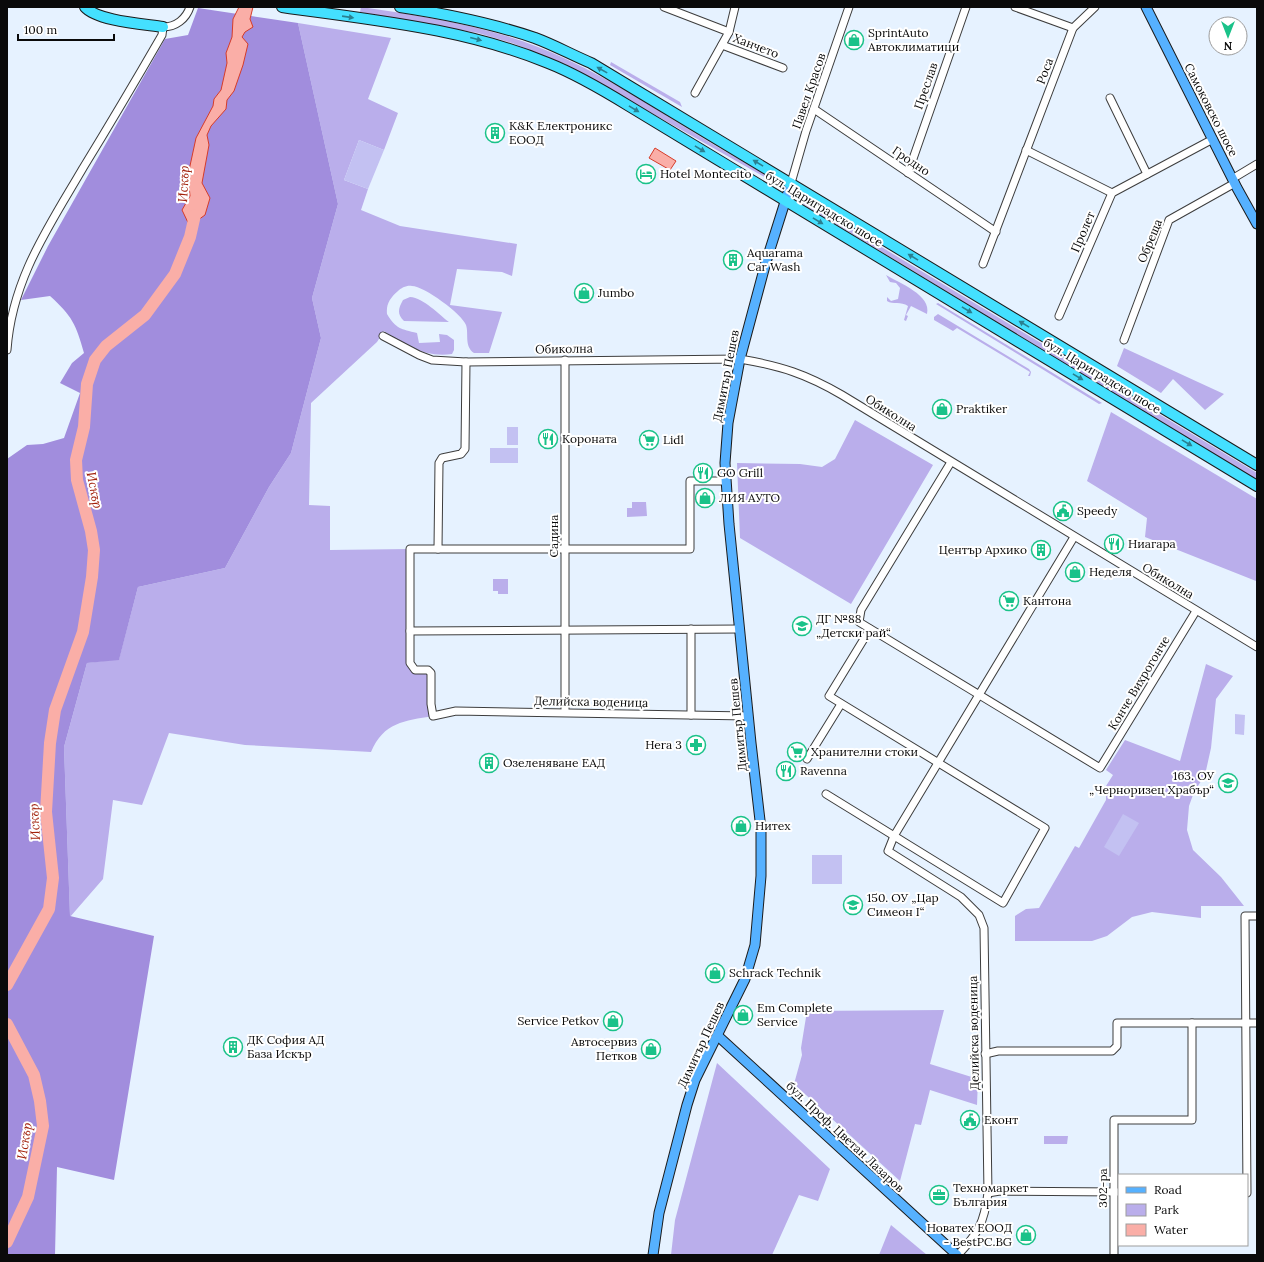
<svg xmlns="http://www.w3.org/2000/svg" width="1264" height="1262" font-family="Lora,serif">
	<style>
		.green { fill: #baaeeb }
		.forest { fill: #a18ddd }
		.pitch { fill: #c3c1f2 }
		.water { fill: #faaea7; stroke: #d63c29 }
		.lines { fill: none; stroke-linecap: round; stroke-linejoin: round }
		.river { stroke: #faaea7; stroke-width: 12 }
		.minor-casing { stroke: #3d3d3d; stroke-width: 9 }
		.major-casing { stroke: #1b1b1b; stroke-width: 11 }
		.highway-casing { stroke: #1b1b1b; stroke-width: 12 }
		.minor { stroke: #fff; stroke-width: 7 }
		.major { stroke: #56b1ff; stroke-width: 9 }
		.highway { stroke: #44e0ff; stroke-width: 10 }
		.oneway { fill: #2a8091 }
		.labels { text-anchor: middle; stroke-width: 4; stroke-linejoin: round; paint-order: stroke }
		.poi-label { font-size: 12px; fill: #0a0a0a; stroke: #fff; text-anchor: start }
		.street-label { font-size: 12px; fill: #0a0a0a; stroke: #fff }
		.water-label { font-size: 13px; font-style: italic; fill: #a2220c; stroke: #fff }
	</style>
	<rect width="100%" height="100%" fill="#e6f2ff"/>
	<g class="green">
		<path d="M361,7C430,17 502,28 566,59C616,82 663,114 711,143C722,150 772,177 777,184L565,64L512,43L478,33L360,12Z"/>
		<path d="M298,23L391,38L368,99L398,113L384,150L359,140L344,180L368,189L361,210L400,226L517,244L512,276L502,272L457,269L450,305L502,312L489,353H474C464,346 469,334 466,325C462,314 424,286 412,286C407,285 401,288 398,291C390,298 386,304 387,314C396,329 401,329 417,333L419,343L440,342L439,334L447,335L454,340V350L452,354C426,358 404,345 384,331L377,342L311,403L309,505L330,506V550L410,549V663L415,670H428L433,716C404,721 384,722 371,752L245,745L169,733L142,805L113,800L103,879L70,917L64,747L87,663L119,659L138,587L225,568L269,487L291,453L321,338L312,298L338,204Z"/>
		<polygon points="611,62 680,102 682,107 610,65"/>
		<polygon points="805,201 1257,473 1257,480 803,204"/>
		<path d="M886,275C899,283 932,295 927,314L911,306L906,315L908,316L906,321L904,320L908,306C901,301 893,305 887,301V297L891,301L898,299L900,288L896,283L890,282Z"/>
		<path d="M410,297C424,298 438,314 449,322L404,321C397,314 398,309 403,300Z"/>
		<polygon points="938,303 1102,403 1099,404 936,304"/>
		<polygon points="938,314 1029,369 1031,372 1030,376 1028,376 1030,372 957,328 953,331 934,320 934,317"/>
		<polygon points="1124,348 1224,394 1205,410 1173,379 1161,393 1117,366"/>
		<polygon points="1111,412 1257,499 1256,581 1145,537 1147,518 1087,481"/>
		<polygon points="855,420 933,465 851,604 740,538 737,463 800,464 822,467 835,459"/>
		<polygon points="632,502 646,502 647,516 627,517 627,508 632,508"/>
		<polygon points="493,579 508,579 508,594 498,594 498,591 493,591"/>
		<polygon points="1206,664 1233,676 1216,699 1211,748 1205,775 1194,792 1189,806 1187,830 1193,850 1221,877 1244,906 1201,906 1201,918 1152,912 1132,917 1107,936 1092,941 1015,941 1015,916 1026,909 1039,908 1075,846 1079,848 1106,800 1106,786 1113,775 1106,770 1125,740 1180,761"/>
		<polygon points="944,1010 930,1064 978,1079 977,1105 930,1090 921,1125 915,1124 900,1181 794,1084 802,1055 801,1048 807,1011"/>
		<polygon points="717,1063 830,1169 818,1201 799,1195 772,1255 671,1255 675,1220"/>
		<polygon points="1044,1136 1068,1136 1067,1144 1044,1144"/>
		<polygon points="891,1225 927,1255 879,1255"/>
	</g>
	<path class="forest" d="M198,8L298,23L338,204L312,298L321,338L291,453L269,487L225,568L138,587L119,660L87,663L64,747L70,916L154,936L114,1180L57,1167L55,1255H7V459L27,445L43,444L64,438L80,393L60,383L72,363L84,353C76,324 72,316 50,296L21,300L48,246L165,39L188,35Z"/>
	<g class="pitch">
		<polygon points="359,140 384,150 368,189 344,180"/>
		<rect x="507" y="427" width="11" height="18"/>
		<rect x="490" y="448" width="28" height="15"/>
		<polygon points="1235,714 1245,715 1244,735 1235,734"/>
		<polygon points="1123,814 1139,823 1119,856 1104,847"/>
		<rect x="812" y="855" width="30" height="29"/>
	</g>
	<g class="water">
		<polygon points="239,7 253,7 250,19 253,27 245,32 242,37 248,44 243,65 234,91 227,100 226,109 211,126 207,135 209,145 202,183 210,198 205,215 198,220 192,231 182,210 190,196 188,175 196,138 213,106 214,99 221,90 227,63 226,53 232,37 233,19"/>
		<polygon points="655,148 676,161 670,170 649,158"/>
	</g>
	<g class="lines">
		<g class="river">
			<polyline points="7,985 49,909 53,878 46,812 50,743 55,710 83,632 92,577 94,550 91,531 77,480 76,460 84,427 87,384 95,360 106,346 145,315 175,274 190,237 195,215"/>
			<polyline points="7,1024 34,1075 40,1101 43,1126 28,1197 7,1242"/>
		</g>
		<g class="minor-casing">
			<g id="minor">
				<polyline points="664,7 729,32"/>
				<polyline points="1015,7 1073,28"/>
				<polyline points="722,45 783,68"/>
				<polyline points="695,93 729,32 735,7"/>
				<polyline points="1110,98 1147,174"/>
				<polyline points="814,109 996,232"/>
				<polyline points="1026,150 1112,193"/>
				<polyline points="908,173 966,7"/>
				<polyline points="1232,179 1257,164"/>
				<polyline points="791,183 806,131 849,7"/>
				<polyline points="983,264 1073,28 1095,7"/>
				<polyline points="1059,316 1112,193 1213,139"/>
				<path d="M383,336L419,355L432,360L466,362L740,359C781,366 806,374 842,395L1257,647"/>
				<polyline points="1124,340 1169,220 1235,183"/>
				<path d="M7,350C12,279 48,228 83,168C110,124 136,80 162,35L163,27C176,27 186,19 190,7"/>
				<polyline points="565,360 565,712"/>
				<polyline points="951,462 861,610 859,622 1100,768 1196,611"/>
				<polyline points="726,481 690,481 690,549 410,549 410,663 415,670 428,670 431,673 431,704 433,716 456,711 748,716"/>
				<polyline points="438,549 439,463 442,458 461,454 465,449 466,362"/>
				<polyline points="691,629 691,715"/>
				<polyline points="410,631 740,629"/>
				<polyline points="807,759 841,704"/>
				<polyline points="826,794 1003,903 1045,828 829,696 870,629"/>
				<polyline points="985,1054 998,1051 1112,1051 1117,1046 1117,1023 1257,1023"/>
				<polyline points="988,1193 1000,1191 1119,1192"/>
				<polyline points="1247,1193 1245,916 1257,916"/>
				<path d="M958,1255C978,1233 984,1224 988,1193L984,928L979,915L961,897L888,851L894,836L1074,537"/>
				<polyline points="1114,1255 1114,1120 1192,1120 1192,1023"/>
			</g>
		</g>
		<g class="major-casing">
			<g id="major">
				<polyline points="1146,7 1237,188 1257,224"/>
				<polyline points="718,1036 957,1255"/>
				<polyline points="653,1255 659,1213 687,1105 695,1080 745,979 755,945 761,876 761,829 751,743 729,524 725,463 728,423 740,359 766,262 791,183"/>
			</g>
		</g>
		<g class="highway-casing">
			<g id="highway">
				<path d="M85,7C97,21 144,24 163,27"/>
				<path d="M282,7C372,20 463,28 548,63C576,74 603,90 629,106L1257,486"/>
				<path d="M400,7C446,14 491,23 535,38C554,45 572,55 591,63L1257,465"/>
			</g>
		</g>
		<use href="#minor" class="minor"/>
		<use href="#major" class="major"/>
		<use href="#highway" class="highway"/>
	</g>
	<defs><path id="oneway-solid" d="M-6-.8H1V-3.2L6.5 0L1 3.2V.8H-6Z"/></defs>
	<g class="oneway">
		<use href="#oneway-solid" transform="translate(348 17) rotate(8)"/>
		<use href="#oneway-solid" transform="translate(476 39) rotate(15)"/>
		<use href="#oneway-solid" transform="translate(602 70) rotate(-151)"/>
		<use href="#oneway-solid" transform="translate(634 109) rotate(31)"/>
		<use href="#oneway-solid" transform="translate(700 149) rotate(31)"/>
		<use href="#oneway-solid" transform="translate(758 163) rotate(-149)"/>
		<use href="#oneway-solid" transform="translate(818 221) rotate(31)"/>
		<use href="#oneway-solid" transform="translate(913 257) rotate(-149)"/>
		<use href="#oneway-solid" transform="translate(967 310) rotate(31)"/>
		<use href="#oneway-solid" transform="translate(1024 324) rotate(-149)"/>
		<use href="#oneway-solid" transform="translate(1078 377) rotate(31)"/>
		<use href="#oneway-solid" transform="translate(1187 443) rotate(31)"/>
	</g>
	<defs>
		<g id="shop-ring" transform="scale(1)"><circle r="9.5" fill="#fff" stroke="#1ac289" stroke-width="1.5"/><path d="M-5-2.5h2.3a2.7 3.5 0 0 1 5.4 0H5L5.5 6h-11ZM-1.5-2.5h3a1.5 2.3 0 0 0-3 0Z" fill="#1ac289"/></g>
		<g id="building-ring" transform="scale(1)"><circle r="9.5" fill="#fff" stroke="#1ac289" stroke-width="1.5"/><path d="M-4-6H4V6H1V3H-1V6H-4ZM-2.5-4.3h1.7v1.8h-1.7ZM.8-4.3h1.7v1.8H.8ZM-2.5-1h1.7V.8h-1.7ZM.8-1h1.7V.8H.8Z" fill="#1ac289"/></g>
		<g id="hotel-ring" transform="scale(1)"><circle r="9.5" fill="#fff" stroke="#1ac289" stroke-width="1.5"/><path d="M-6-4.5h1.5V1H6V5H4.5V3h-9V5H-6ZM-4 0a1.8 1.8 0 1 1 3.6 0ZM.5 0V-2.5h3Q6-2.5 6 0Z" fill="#1ac289"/></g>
		<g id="restaurant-ring" transform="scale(1)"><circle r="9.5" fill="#fff" stroke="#1ac289" stroke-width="1.5"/><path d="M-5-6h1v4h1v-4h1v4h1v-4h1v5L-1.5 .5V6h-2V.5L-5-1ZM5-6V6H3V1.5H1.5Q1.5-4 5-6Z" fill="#1ac289"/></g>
		<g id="supermarket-ring" transform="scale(1)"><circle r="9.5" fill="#fff" stroke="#1ac289" stroke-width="1.5"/><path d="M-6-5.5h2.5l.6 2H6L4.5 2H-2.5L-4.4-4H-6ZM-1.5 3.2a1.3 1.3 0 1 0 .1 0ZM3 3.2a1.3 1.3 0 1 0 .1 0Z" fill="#1ac289"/></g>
		<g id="civic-ring" transform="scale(1)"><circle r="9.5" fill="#fff" stroke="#1ac289" stroke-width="1.5"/><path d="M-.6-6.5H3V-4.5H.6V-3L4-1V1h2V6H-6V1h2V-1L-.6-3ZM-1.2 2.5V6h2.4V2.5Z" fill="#1ac289"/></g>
		<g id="school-ring" transform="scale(1)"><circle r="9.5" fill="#fff" stroke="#1ac289" stroke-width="1.5"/><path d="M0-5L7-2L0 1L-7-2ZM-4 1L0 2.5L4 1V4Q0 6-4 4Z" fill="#1ac289"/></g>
		<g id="pharmacy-ring" transform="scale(1)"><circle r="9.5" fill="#fff" stroke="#1ac289" stroke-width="1.5"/><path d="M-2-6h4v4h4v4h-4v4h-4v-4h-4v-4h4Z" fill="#1ac289"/></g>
		<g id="office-ring" transform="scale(1)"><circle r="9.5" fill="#fff" stroke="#1ac289" stroke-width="1.5"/><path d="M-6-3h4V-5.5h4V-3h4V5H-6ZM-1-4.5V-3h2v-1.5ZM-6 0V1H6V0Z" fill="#1ac289"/></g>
	</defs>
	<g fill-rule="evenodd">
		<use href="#shop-ring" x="854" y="40"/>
		<use href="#building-ring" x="495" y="133"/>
		<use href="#hotel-ring" x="646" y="174"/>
		<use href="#building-ring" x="733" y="260"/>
		<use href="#shop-ring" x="584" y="293"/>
		<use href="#shop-ring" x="942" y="409"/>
		<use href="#restaurant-ring" x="548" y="439"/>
		<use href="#supermarket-ring" x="649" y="440"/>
		<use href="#restaurant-ring" x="703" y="473"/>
		<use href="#shop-ring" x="705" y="498"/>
		<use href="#civic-ring" x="1063" y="511"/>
		<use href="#restaurant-ring" x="1114" y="544"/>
		<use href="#building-ring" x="1041" y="550"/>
		<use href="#shop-ring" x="1075" y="572"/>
		<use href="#supermarket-ring" x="1009" y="601"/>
		<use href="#school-ring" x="802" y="626"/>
		<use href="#pharmacy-ring" x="696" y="745"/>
		<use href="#supermarket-ring" x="797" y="752"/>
		<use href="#building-ring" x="489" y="763"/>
		<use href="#restaurant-ring" x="786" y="771"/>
		<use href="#school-ring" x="1228" y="783"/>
		<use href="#shop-ring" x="741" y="826"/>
		<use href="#school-ring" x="853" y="905"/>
		<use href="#shop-ring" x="715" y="973"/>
		<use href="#shop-ring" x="743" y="1015"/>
		<use href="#shop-ring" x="613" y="1021"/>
		<use href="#building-ring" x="233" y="1047"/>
		<use href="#shop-ring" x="651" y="1049"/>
		<use href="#civic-ring" x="970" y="1120"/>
		<use href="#office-ring" x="939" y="1195"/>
		<use href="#shop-ring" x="1026" y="1235"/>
	</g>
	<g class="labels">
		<g class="poi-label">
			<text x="868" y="37">SprintAuto<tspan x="868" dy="14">Автоклиматици</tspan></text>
			<text x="509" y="130">K&amp;K Електроникс<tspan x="509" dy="14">ЕООД</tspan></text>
			<text x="660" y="178">Hotel Montecito</text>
			<text x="747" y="257">Aquarama<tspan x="747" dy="14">Car Wash</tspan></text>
			<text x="598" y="297">Jumbo</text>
			<text x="956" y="413">Praktiker</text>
			<text x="562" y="443">Короната</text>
			<text x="663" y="444">Lidl</text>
			<text x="717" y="477">GO Grill</text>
			<text x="719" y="502">ЛИЯ АУТО</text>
			<text x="1077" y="515">Speedy</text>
			<text x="1128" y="548">Ниагара</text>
			<text x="1027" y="554" text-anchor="end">Център Архико</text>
			<text x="1089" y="576">Неделя</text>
			<text x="1023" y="605">Кантона</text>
			<text x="816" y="623">ДГ №88<tspan x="816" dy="14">„Детски рай“</tspan></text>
			<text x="682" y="749" text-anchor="end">Hera 3</text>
			<text x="811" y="756">Хранителни стоки</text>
			<text x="503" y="767">Озеленяване ЕАД</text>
			<text x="800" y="775">Ravenna</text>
			<text x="1214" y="780" text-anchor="end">163. ОУ<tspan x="1214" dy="14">„Черноризец Храбър“</tspan></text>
			<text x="755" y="830">Нитех</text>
			<text x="867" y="902">150. ОУ „Цар<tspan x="867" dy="14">Симеон I“</tspan></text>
			<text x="729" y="977">Schrack Technik</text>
			<text x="757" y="1012">Em Complete<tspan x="757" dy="14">Service</tspan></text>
			<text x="599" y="1025" text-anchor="end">Service Petkov</text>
			<text x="247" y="1044">ДК София АД<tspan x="247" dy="14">База Искър</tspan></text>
			<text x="637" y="1046" text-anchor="end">Автосервиз<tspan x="637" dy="14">Петков</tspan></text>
			<text x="984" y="1124">Еконт</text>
			<text x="953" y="1192">Техномаркет<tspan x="953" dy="14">България</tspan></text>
			<text x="1012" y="1232" text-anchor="end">Новатех ЕООД<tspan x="1012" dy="14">- BestPC.BG</tspan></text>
		</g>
		<g class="street-label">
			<text transform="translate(756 46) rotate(21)" y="4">Ханчето</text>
			<text transform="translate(1045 71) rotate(-69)" y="4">Роса</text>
			<text transform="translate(926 86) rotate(-71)" y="4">Преслав</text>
			<text transform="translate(809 91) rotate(-71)" y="4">Павел Красов</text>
			<text transform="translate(1211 110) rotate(63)" y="4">Самоковско шосе</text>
			<text transform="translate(911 161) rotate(34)" y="4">Гродно</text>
			<text transform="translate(824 209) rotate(31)" y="4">бул. Цариградско шосе</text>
			<text transform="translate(1083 232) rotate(-67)" y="4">Пролет</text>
			<text transform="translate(1150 241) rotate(-68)" y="4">Обреща</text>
			<text transform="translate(564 349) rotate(-1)" y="4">Обиколна</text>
			<text transform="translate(726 376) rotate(-79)" y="4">Димитър Пешев</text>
			<text transform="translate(1102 376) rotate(31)" y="4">бул. Цариградско шосе</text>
			<text transform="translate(891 413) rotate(32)" y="4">Обиколна</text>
			<text transform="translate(554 536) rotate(-90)" y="4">Садина</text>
			<text transform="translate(1168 581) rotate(31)" y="4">Обиколна</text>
			<text transform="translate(1139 683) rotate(-59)" y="4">Конче Вихрогонче</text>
			<text transform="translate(591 702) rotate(1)" y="4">Делийска воденица</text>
			<text transform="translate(738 725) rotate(-96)" y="4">Димитър Пешев</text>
			<text transform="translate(974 1033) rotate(-91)" y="4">Делийска воденица</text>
			<text transform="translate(701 1045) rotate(-65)" y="4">Димитър Пешев</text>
			<text transform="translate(845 1137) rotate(43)" y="4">бул. Проф. Цветан Лазаров</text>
			<text transform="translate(1103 1188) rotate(-90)" y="4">302-ра</text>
		</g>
		<g class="water-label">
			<text transform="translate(183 184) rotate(-87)" y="5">Искър</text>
			<text transform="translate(95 490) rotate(79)" y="5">Искър</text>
			<text transform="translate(34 822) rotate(-93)" y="5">Искър</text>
			<text transform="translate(24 1141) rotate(-81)" y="5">Искър</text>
		</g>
	</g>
	<rect width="1264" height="1262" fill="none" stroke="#0a0a0a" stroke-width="16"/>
	<rect x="1118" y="1174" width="130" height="72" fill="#ffffff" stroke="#9d9d9d"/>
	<rect x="1126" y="1187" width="20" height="6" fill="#56b1ff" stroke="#9d9d9d"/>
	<text x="1154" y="1194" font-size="12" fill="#0a0a0a">Road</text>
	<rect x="1126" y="1204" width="20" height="12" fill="#baaeeb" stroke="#9d9d9d"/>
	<text x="1154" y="1214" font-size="12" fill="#0a0a0a">Park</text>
	<rect x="1126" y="1224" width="20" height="12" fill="#faaea7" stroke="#9d9d9d"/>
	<text x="1154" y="1234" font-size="12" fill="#0a0a0a">Water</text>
	<g transform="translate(1228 36) rotate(180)"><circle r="19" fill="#ffffff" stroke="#9d9d9d"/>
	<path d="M0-3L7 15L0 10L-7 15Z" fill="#1ac289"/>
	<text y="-6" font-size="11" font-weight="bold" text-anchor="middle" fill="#0a0a0a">N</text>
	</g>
	<path d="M18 34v6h96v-6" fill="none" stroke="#0a0a0a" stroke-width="2"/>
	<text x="24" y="34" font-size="12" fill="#0a0a0a" stroke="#ffffff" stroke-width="3" paint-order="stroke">100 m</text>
</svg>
